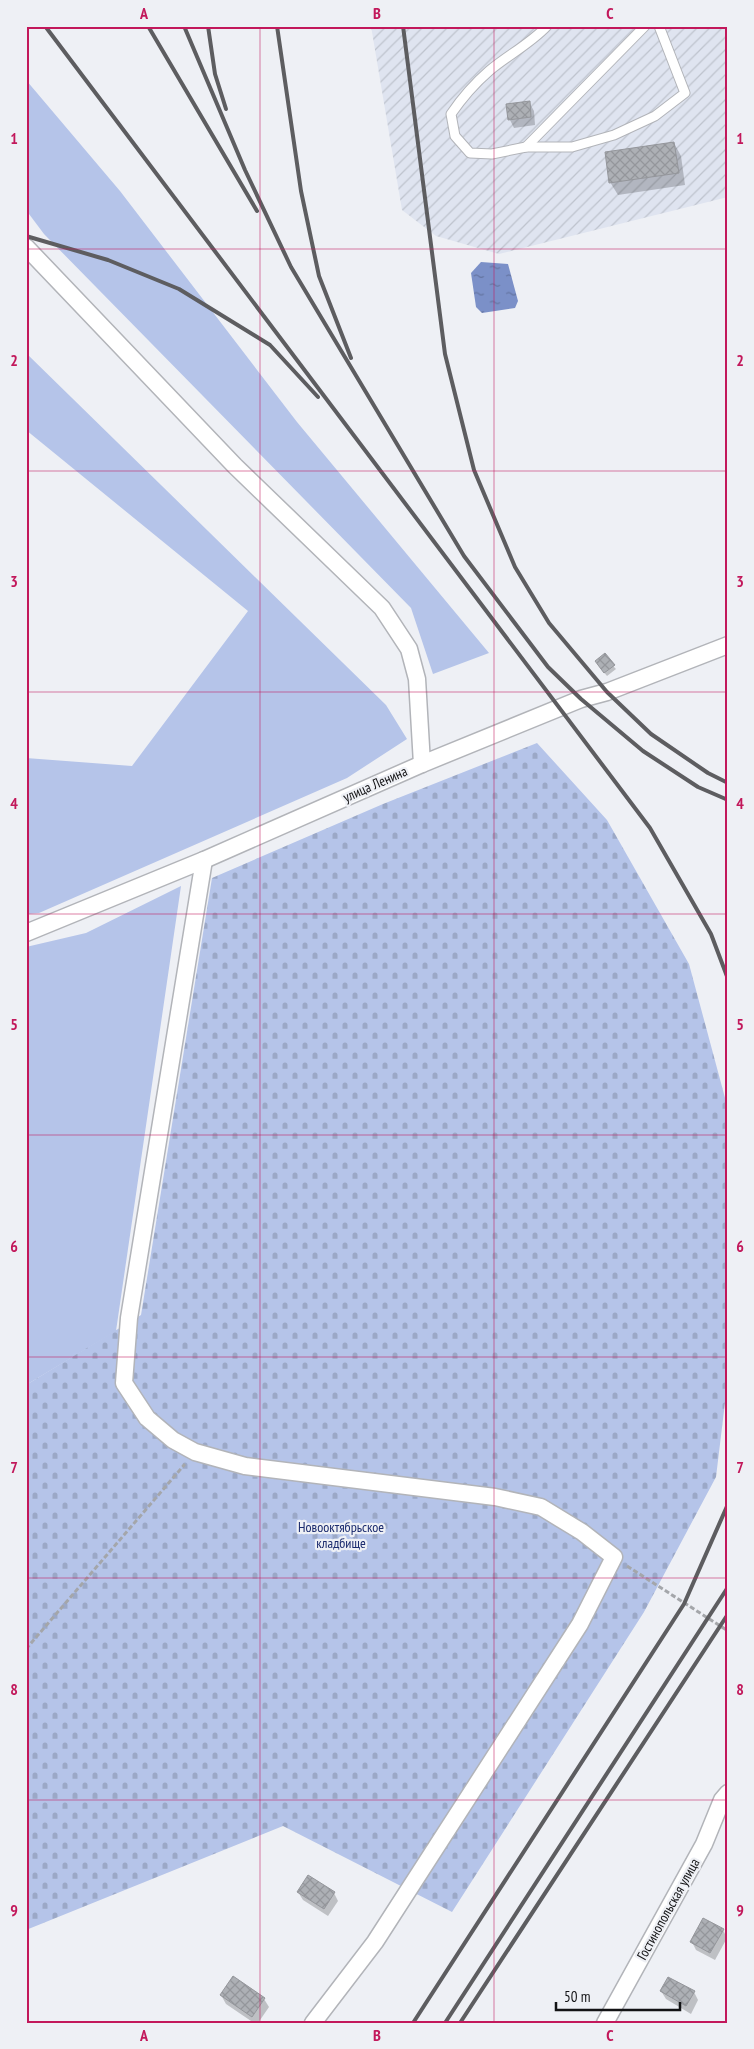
<svg xmlns="http://www.w3.org/2000/svg" width="754" height="2049" font-family="'PT Sans Narrow',sans-serif">
	<style>
		.industrial { fill: url(#industrial-furrows) }
		.green { fill: #b5c4e9 }
		.cemetery { fill: url(#cemetery-stones) }
		.water { fill: url(#water-ripples) }
		.shadow { fill: #0003 }
		.building { fill: url(#building-cross-hatch); stroke: #94969b }
		.lines { fill: none; stroke-linecap: round; stroke-linejoin: round }
		.lane-casing { stroke: #b2b4b9; stroke-width: 11 }
		.street-casing { stroke: #b2b4b9; stroke-width: 19 }
		.path { stroke: #a4a6aa; stroke-width: 3; stroke-dasharray: 5 2.5; stroke-linecap: butt }
		.lane { stroke: #fff; stroke-width: 9 }
		.street { stroke: #fff; stroke-width: 16 }
		.rail { stroke: #5d5d60; stroke-width: 4 }
		.grid { fill: none; stroke: #c2185b; stroke-width: 1; stroke-opacity: 0.55 }
		.labels { text-anchor: middle; stroke-width: 4.5; stroke-linejoin: round; paint-order: stroke }
		.street-label { font-size: 14px; fill: #131315; stroke: #eef0f5 }
		.park-label { font-size: 14px; fill: #1b2b6e; stroke: #eef0f5 }
		.neatline { fill: none; stroke: #c2185b; stroke-width: 2 }
		.grid-label { font-size: 16px; text-anchor: middle; font-weight: bold; fill: #c2185b }
	</style>
	<defs>
		<pattern id="industrial-furrows" width="10" height="10" patternUnits="userSpaceOnUse" patternTransform="scale(1.25)"><rect width="10" height="10" fill="#dfe4f0"/><path d="M-1 1l2-2M0 10L10 0M9 11l2-2" fill="none" stroke="#bec3cd"/></pattern>
		<pattern id="cemetery-stones" width="16" height="16" patternUnits="userSpaceOnUse" patternTransform="scale(1.25)"><rect width="16" height="16" fill="#b5c4e9"/><path d="M2 7V4a2 2 0 0 1 4 0v3zM10 15v-3a2 2 0 0 1 4 0v3z" fill="#9ba8c7"/></pattern>
		<pattern id="water-ripples" width="26" height="14" patternUnits="userSpaceOnUse" patternTransform="scale(1.25)"><rect width="26" height="14" fill="#7b90c8"/><path d="M2 4q2-2 4 0t4 0M15 11q2-2 4 0t4 0" fill="none" stroke="#6474a1"/></pattern>
		<pattern id="building-cross-hatch" width="8" height="8" patternUnits="userSpaceOnUse" patternTransform="scale(1.25)"><rect width="8" height="8" fill="#adb0b5"/><path d="M0 0l8 8M0 8l8-8" fill="none" stroke="#94969b"/></pattern>
	</defs>
	<rect width="100%" height="100%" fill="#eef0f5"/>
	<polygon class="industrial" points="371,26 728,26 728,197 499,254 436,236 402,210"/>
	<g class="green">
		<polygon points="26,80 120,191 297,422 489,653 433,674 411,608 44,234 26,210"/>
		<polygon points="26,353 386,705 407,739 347,778 39,913 26,914 26,758 132,766 248,611 26,430"/>
		<polygon points="181,886 116,1331 26,1385 26,947 86,933"/>
	</g>
	<polygon class="cemetery" points="537,743 607,820 689,964 728,1109 728,1378 716,1477 644,1612 452,1912 283,1826 26,1930 26,1385 141,1315 212,878 383,804"/>
	<polygon class="water" points="481,262 508,264 518,301 515,308 482,313 476,307 471,273"/>
	<g class="shadow">
		<polygon points="529,102 534,111 535,125 514,128 510,120"/>
		<polygon points="674,143 681,156 685,185 618,195 610,182"/>
		<polygon points="598,665 613,666 616,669 607,676"/>
		<polygon points="298,1892 334,1893 338,1901 328,1916 303,1900"/>
		<polygon points="723,1930 727,1938 715,1960 696,1950 692,1942"/>
		<polygon points="661,1991 694,1992 698,2000 691,2014 666,1999"/>
		<polygon points="221,1995 264,1999 269,2007 258,2023 254,2023 226,2004"/>
	</g>
	<g class="building">
		<polygon points="530,101 531,117 508,120 506,104"/>
		<polygon points="674,142 679,173 609,183 605,152"/>
		<polygon points="605,653 615,665 604,673 595,661"/>
		<polygon points="308,1875 335,1892 324,1909 297,1892"/>
		<polygon points="703,1918 724,1929 710,1953 690,1942"/>
		<polygon points="233,1976 265,1998 252,2017 220,1995"/>
		<polygon points="668,1977 695,1991 686,2006 660,1991"/>
	</g>
	<g class="lines">
		<g class="lane-casing">
			<g id="lane">
				<path d="M547,26C530,44 508,55 489,71C474,84 462,98 451,114L455,136L470,153L492,154L526,147H572L614,135L655,116L685,93L659,26"/>
				<polyline points="526,147 645,26"/>
			</g>
		</g>
		<g class="street-casing">
			<g id="street">
				<polyline points="26,247 235,466 382,608 409,649 417,679 422,764"/>
				<polyline points="204,860 129,1318 124,1383 147,1418 173,1440 195,1452 245,1466 495,1497 541,1507 582,1532 614,1557 580,1624 375,1942 313,2023"/>
				<polyline points="26,933 204,860 422,764 581,699 607,692 728,645"/>
				<polyline points="605,2023 704,1844 722,1800 728,1793"/>
			</g>
		</g>
		<g class="path">
			<polyline points="627,1566 728,1631"/>
			<polyline points="26,1649 185,1464"/>
		</g>
		<use href="#lane" class="lane"/>
		<use href="#street" class="street"/>
		<g class="rail">
			<polyline points="45,26 650,828 711,934 728,979"/>
			<polyline points="148,26 257,211"/>
			<polyline points="184,26 245,170 291,267 464,556 548,667 581,699 643,751 698,787 728,800"/>
			<polyline points="208,26 215,74 226,109"/>
			<polyline points="277,26 301,191 319,276 351,358"/>
			<polyline points="403,26 445,354 474,470 515,567 549,623 607,692 651,734 708,773 728,783"/>
			<polyline points="26,236 108,260 179,289 270,345 318,397"/>
			<polyline points="413,2023 684,1604 728,1504"/>
			<polyline points="445,2023 728,1587"/>
			<polyline points="460,2023 728,1614"/>
		</g>
	</g>
	<path class="grid" d="M260,26V2023M494,26V2023M26,249H728M26,471H728M26,692H728M26,914H728M26,1135H728M26,1357H728M26,1578H728M26,1800H728"/>
	<g class="labels">
		<g class="street-label">
			<text transform="translate(375 784) rotate(-24)" y="5">улица Ленина</text>
			<text transform="translate(668 1909) rotate(-61)" y="5">Гостинопольская улица</text>
		</g>
		<g class="park-label">
			<text x="341" y="1532">Новооктябрьское<tspan x="341" dy="16">кладбище</tspan></text>
		</g>
	</g>
	<rect width="754" height="2049" fill="none" stroke="#eef0f5" stroke-width="55"/>
	<path d="M556 2002v8h124v-8" fill="none" stroke="#131315" stroke-width="2.5"/>
	<text x="564" y="2002" font-size="15" fill="#131315" stroke="#eef0f5" stroke-width="4" paint-order="stroke">50 m</text>
	<rect x="28" y="28" width="698" height="1994" class="neatline"/>
	<g class="grid-label">
		<text x="144" y="19">A</text>
		<text x="377" y="19">B</text>
		<text x="610" y="19">C</text>
		<text x="14" y="144">1</text>
		<text x="740" y="144">1</text>
		<text x="14" y="366">2</text>
		<text x="740" y="366">2</text>
		<text x="14" y="587">3</text>
		<text x="740" y="587">3</text>
		<text x="14" y="809">4</text>
		<text x="740" y="809">4</text>
		<text x="14" y="1030">5</text>
		<text x="740" y="1030">5</text>
		<text x="14" y="1252">6</text>
		<text x="740" y="1252">6</text>
		<text x="14" y="1473">7</text>
		<text x="740" y="1473">7</text>
		<text x="14" y="1695">8</text>
		<text x="740" y="1695">8</text>
		<text x="14" y="1916">9</text>
		<text x="740" y="1916">9</text>
		<text x="144" y="2041">A</text>
		<text x="377" y="2041">B</text>
		<text x="610" y="2041">C</text>
	</g>
</svg>
